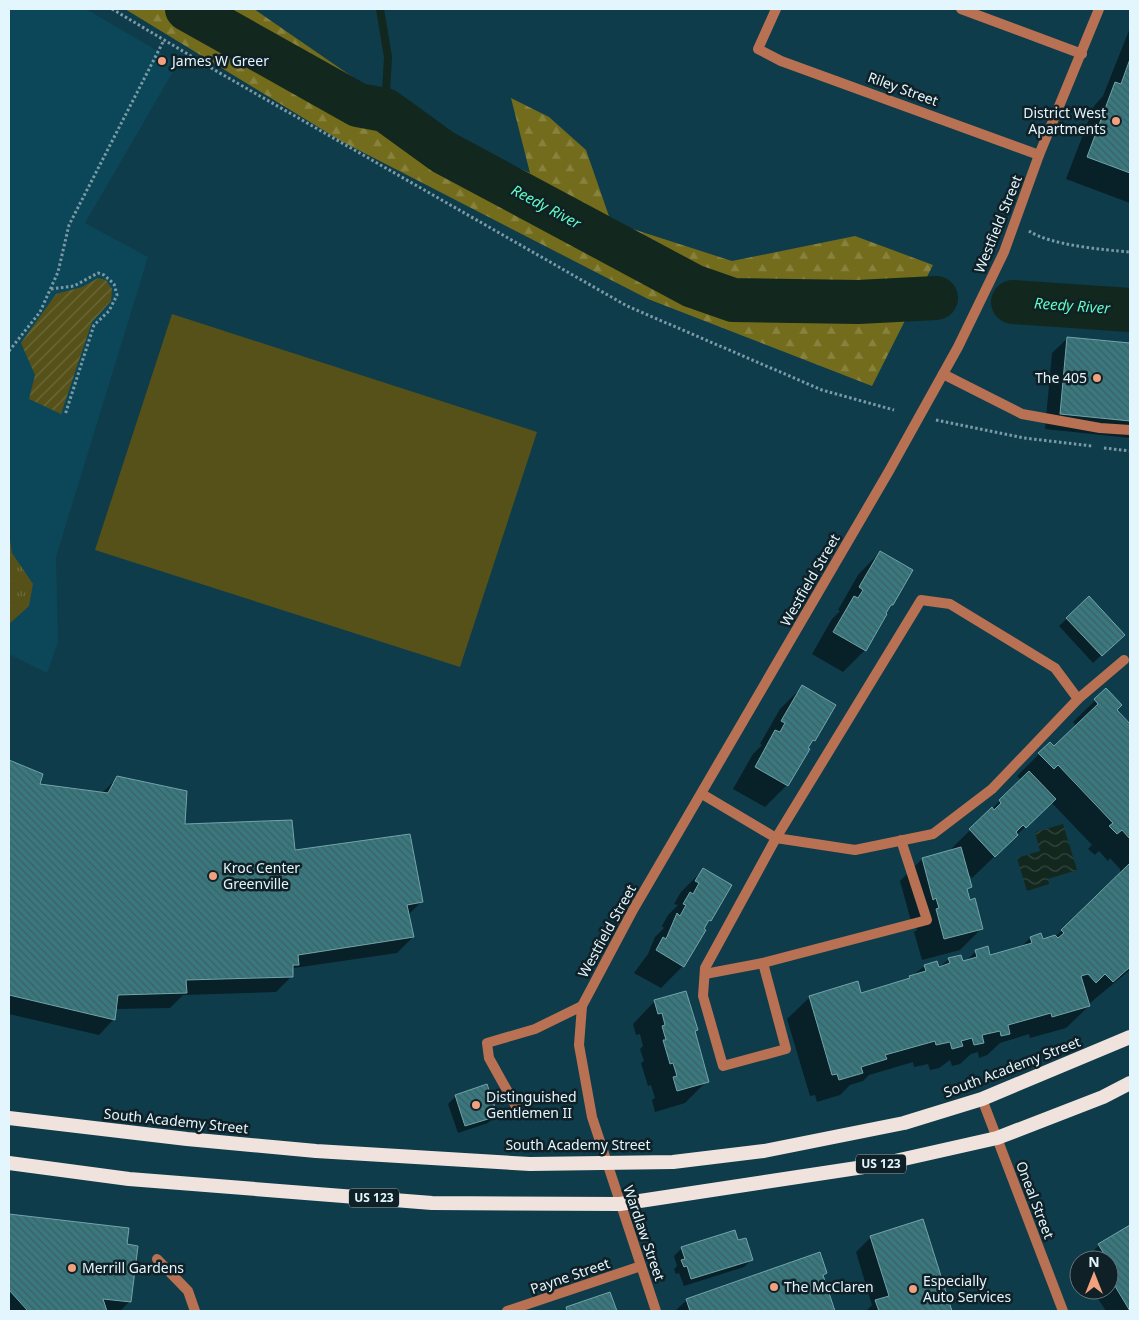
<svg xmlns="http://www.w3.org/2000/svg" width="1139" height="1320" font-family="'Noto Sans',sans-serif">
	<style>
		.built { fill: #0b4758 }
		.forest { fill: url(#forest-firs) }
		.park { fill: url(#park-tufts) }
		.garden { fill: url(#garden-furrows) }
		.pitch { fill: #565119 }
		.water { fill: url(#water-waves) }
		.shadow { fill: #0007 }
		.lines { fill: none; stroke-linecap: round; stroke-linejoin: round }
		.stream { stroke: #12271e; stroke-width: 8 }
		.river { stroke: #12271e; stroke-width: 44 }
		.building { fill: url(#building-back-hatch); stroke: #72a4a9 }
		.path { stroke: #7b9aa5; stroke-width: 3; stroke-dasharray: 2.5 2.5; stroke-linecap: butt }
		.service { stroke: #b87152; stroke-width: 10 }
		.minor { stroke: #b87152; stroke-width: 10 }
		.trunk { stroke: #f0e2dc; stroke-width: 14 }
		.poi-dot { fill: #f2a17e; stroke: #0f2027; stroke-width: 2 }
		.labels { text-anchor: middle; stroke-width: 5; stroke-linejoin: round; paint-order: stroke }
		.shield { fill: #0f2027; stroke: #a4b6bd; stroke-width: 1 }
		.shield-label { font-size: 12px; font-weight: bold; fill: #e4f6fd }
		.poi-label { font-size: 14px; fill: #e4f6fd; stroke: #0f2027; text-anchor: start }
		.street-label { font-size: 14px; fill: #e4f6fd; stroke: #0f2027 }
		.water-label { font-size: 15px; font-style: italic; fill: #63fbbf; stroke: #0f2027 }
	</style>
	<defs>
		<pattern id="forest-firs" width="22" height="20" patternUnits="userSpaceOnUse" patternTransform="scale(1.25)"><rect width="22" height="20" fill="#746c1d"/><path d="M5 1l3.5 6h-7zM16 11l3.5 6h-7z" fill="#88823f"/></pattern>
		<pattern id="park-tufts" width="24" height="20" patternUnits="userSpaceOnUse" patternTransform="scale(1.25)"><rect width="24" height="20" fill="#565119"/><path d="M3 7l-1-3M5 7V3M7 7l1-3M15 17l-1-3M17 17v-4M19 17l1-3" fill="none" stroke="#6e6b3b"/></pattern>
		<pattern id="garden-furrows" width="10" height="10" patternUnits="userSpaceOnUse" patternTransform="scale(1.25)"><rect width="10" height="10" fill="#565119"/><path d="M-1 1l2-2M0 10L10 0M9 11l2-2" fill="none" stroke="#6e6b3b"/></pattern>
		<pattern id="water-waves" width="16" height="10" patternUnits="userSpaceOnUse" patternTransform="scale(1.25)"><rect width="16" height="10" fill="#12271e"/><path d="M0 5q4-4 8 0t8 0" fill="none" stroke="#344740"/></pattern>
		<pattern id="building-back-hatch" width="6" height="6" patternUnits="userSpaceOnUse" patternTransform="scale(1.25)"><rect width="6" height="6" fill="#38787e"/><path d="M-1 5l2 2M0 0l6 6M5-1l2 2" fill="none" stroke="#3f5f62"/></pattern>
	</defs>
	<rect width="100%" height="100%" fill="#0f3c4b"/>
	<polygon class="built" points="9,9 86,9 178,63 85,223 148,257 56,557 58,642 47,673 9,654"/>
	<polygon class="forest" points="125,9 254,9 422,125 530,173 511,98 549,117 586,150 611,222 732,261 855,236 933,265 872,386 648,299 341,141"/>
	<polygon class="park" points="9,533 12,553 33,584 29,606 9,624"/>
	<polygon class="garden" points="98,278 106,280 112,289 111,301 92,322 61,414 29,399 35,375 21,343 56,294 82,287"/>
	<polygon class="pitch" points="172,314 537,432 460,667 95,550"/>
	<polygon class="water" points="1063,824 1077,870 1048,879 1049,884 1027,891 1017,858 1040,851 1035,832"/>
	<g class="shadow">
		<polygon points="1130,28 1130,203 1066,179 1094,106 1103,96"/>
		<polygon points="1068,338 1130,344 1130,438 1045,429 1052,353"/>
		<polygon points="880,552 892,605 884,613 865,650 843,672 812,654 832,619 840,611 838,610 858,575"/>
		<polygon points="1089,598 1123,635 1093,663 1059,626"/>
		<polygon points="802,687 814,740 807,747 787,785 765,807 733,789 753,754 762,745 760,744 780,709"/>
		<polygon points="1106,690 1115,710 1130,725 1128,734 1130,736 1130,970 1090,1003 1087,1000 1089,1006 1066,1028 1030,1038 1029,1034 1000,1043 987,1055 979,1058 978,1052 971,1054 960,1064 952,1066 950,1060 939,1068 930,1070 928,1064 914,1067 913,1062 869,1075 863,1081 850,1085 840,1095 817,1102 815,1095 810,1096 787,1019 810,997 861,994 906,980 925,966 938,968 949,959 966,961 976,951 989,956 1020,948 1030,938 1042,941 1055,937 1120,876 1120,869 1110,858 1108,861 1099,851 1095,855 1088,849 1092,845 1051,802 972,878 967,872 970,887 966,891 982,928 960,950 922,960 914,932 917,930 914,920 911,921 900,881 922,859 948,852 1021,780 1017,776 1039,754 1054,748 1076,726 1073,722"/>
		<polygon points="9,761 42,775 38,785 101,794 117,778 184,825 294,852 422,901 408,915 413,937 397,953 294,968 292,971 292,976 276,992 183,995 170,1008 115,1009 114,1019 99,1035 9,1014"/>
		<polygon points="703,870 710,920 703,927 683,966 661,988 634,973 648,954 655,937 664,928 662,926 668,915 678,905 674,904 681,892"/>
		<polygon points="655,1001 697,1030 694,1032 707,1081 685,1103 655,1112 652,1100 655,1098 651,1085 648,1086 641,1063 644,1061 640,1049 643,1046 640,1034 636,1035 633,1024"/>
		<polygon points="456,1096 496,1115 488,1123 458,1133 448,1104"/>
		<polygon points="9,1215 127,1229 125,1245 130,1301 120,1311 9,1311"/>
		<polygon points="923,1221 951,1311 866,1311 872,1305 856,1252 871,1237"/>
		<polygon points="1130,1226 1130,1311 1106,1311 1093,1291 1109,1290 1109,1260 1085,1260 1099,1245"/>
		<polygon points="737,1242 752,1259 744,1267 684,1286 679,1273 676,1274 674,1269 677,1266 674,1256 682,1248"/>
		<polygon points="826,1273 822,1276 834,1311 675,1311 687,1300"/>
		<polygon points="610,1294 615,1311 564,1311 567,1308"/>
	</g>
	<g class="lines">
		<polyline class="stream" points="380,9 388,57 385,110"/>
		<g class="river">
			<polyline points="187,9 358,105 385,110 443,152 693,286 733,300 858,302 936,298"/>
			<polyline points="1013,302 1130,310"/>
		</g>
	</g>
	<g class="building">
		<polygon points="1130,59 1130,173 1087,157 1115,82 1121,84"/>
		<polygon points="1067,337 1130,343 1130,421 1060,414"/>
		<polygon points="880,551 913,570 893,605 891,605 886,613 887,614 866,651 833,632 854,596 858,598 863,590 859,587"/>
		<polygon points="1089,596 1125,635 1102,656 1066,618"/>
		<polygon points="802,685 836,705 815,741 813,740 808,748 810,749 788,786 755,767 775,730 780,732 785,723 781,721"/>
		<polygon points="1106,688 1122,705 1117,710 1130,724 1130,839 1122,830 1117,834 1109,826 1113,823 1058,765 1054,769 1038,753 1050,742 1054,746 1098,704 1094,699"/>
		<polygon points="9,760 43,774 40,784 108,793 117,776 187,791 185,824 292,820 295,850 410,834 423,902 407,905 414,937 298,955 299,965 293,965 293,977 186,980 187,993 118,995 115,1020 9,995"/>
		<polygon points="1029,771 1056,799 1026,828 1023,825 1016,832 1018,835 995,857 969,829 992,807 994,810 1001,803 999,800"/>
		<polygon points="961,847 972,887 967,889 970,900 975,898 983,929 944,939 936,909 939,908 936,898 933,900 922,858"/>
		<polygon points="1130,863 1130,967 1113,982 1105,974 1096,983 1088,974 1081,976 1090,1006 1052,1017 1051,1013 1008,1025 1010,1034 1001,1036 1000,1031 982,1035 984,1043 974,1045 972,1038 961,1041 963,1046 952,1049 950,1042 936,1045 935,1041 885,1055 887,1059 861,1067 863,1073 839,1080 837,1074 832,1075 809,996 858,981 861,993 910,978 909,976 926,971 924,965 937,961 939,967 950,963 948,958 961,955 963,961 977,957 975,950 988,946 990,955 1032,943 1030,937 1041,933 1043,939 1055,935 1058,938 1064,933 1061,930"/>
		<polygon points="703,868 732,885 711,921 709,920 704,929 706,930 684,967 656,950 663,937 666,939 677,913 680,916 686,905 683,904 690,892 693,894 699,883 695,881"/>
		<polygon points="686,991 698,1030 695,1031 709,1082 677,1091 673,1077 677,1076 673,1063 670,1064 663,1040 666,1040 662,1026 665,1025 662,1013 658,1014 654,1000"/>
		<polygon points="487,1084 498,1116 465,1126 455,1095"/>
		<polygon points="9,1214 129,1228 127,1244 138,1246 131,1302 103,1299 107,1311 28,1311 9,1290"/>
		<polygon points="923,1219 952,1311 879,1311 875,1300 889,1296 870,1236"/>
		<polygon points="1130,1225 1130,1311 1109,1276 1109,1274 1114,1270 1098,1244"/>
		<polygon points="735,1230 738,1240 746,1238 753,1260 691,1279 687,1266 684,1267 681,1260 685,1259 681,1247"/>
		<polygon points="820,1252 827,1273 823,1275 835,1311 690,1311 686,1299"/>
		<polygon points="610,1292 617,1311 567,1311 566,1307"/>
	</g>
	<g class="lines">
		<g class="path">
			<polyline points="112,9 218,72 627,306 822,390 894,410"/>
			<path d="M1029,231C1050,245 1104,250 1130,252"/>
			<polyline points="51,289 74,286 98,273 104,275 114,284 117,295 109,311 94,325 65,415"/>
			<polyline points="9,351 40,312 58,272 69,225 164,40"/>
			<polyline points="936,420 1024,438 1092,446"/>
			<polyline points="1104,448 1130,451"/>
		</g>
		<g class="service">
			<polyline points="961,9 1082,54"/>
			<polyline points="943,374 1022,414 1100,428 1130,430"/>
			<polyline points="1078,699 1124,660"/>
			<polyline points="702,794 776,838 921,600 950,604 1055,668 1078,699 992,789 933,834 855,850 776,838 705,968 703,996 723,1066 786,1049 763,963 927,920 901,840"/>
			<polyline points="705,974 763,963"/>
			<polyline points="518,1110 489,1058 487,1043 535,1029 582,1006"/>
			<polyline points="157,1259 188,1291 195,1311"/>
		</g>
		<g class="minor">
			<polyline points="776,9 758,49 781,61 1039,155"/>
			<polyline points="982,1099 1063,1311"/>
			<polyline points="507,1311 641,1266"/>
			<polyline points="656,1311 592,1117 579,1045 582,1006 633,910 889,471 958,347 1004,252 1039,155 1099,9"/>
		</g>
		<g class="trunk">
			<polyline points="9,1118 187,1139 316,1151 530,1164 673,1162 764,1151 904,1123 982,1099 1130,1037"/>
			<polyline points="9,1163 129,1179 432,1203 620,1204 877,1165 997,1138 1103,1097 1130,1083"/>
		</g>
	</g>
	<g class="poi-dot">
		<circle cx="162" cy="61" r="5"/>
		<circle cx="1116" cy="121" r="5"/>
		<circle cx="1097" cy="378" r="5"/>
		<circle cx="213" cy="876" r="5"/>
		<circle cx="476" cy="1105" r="5"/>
		<circle cx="72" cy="1268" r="5"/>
		<circle cx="774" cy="1287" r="5"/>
		<circle cx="913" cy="1289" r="5"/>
	</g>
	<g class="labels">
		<g class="shield">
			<rect x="856" y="1154.5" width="50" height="19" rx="4"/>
			<rect x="349" y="1188.5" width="50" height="19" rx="4"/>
		</g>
		<g class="shield-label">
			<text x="881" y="1168">US 123</text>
			<text x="374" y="1202">US 123</text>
		</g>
		<g class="poi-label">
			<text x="172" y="66">James W Greer</text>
			<text x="1106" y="118" text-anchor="end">District West<tspan x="1106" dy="16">Apartments</tspan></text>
			<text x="1087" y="383" text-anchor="end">The 405</text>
			<text x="223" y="873">Kroc Center<tspan x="223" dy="16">Greenville</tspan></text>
			<text x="486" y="1102">Distinguished<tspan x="486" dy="16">Gentlemen II</tspan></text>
			<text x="82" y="1273">Merrill Gardens</text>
			<text x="923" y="1286">Especially<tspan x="923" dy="16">Auto Services</tspan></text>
			<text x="784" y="1292">The McClaren</text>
		</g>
		<g class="street-label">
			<text transform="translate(903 89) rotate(20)" y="5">Riley Street</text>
			<text transform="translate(998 224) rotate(-68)" y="5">Westfield Street</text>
			<text transform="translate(810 580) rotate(-60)" y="5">Westfield Street</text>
			<text transform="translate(607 931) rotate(-61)" y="5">Westfield Street</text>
			<text transform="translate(1012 1067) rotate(-21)" y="5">South Academy Street</text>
			<text transform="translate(176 1121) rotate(6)" y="5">South Academy Street</text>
			<text x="578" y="1150">South Academy Street</text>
			<text transform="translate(1035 1200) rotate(69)" y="5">Oneal Street</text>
			<text transform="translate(644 1233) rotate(71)" y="5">Wardlaw Street</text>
			<text transform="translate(570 1276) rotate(-19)" y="5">Payne Street</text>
		</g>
		<g class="water-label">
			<text transform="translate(546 207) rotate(28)" y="5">Reedy River</text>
			<text transform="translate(1072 306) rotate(4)" y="5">Reedy River</text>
		</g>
	</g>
	<rect width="1139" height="1320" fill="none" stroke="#e4f6fd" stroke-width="20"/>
	<g transform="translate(1094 1275)"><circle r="24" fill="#0f2027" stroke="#64767d"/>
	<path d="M0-4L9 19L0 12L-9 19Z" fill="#f2a17e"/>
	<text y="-8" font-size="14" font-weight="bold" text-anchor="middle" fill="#e4f6fd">N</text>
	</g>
</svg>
